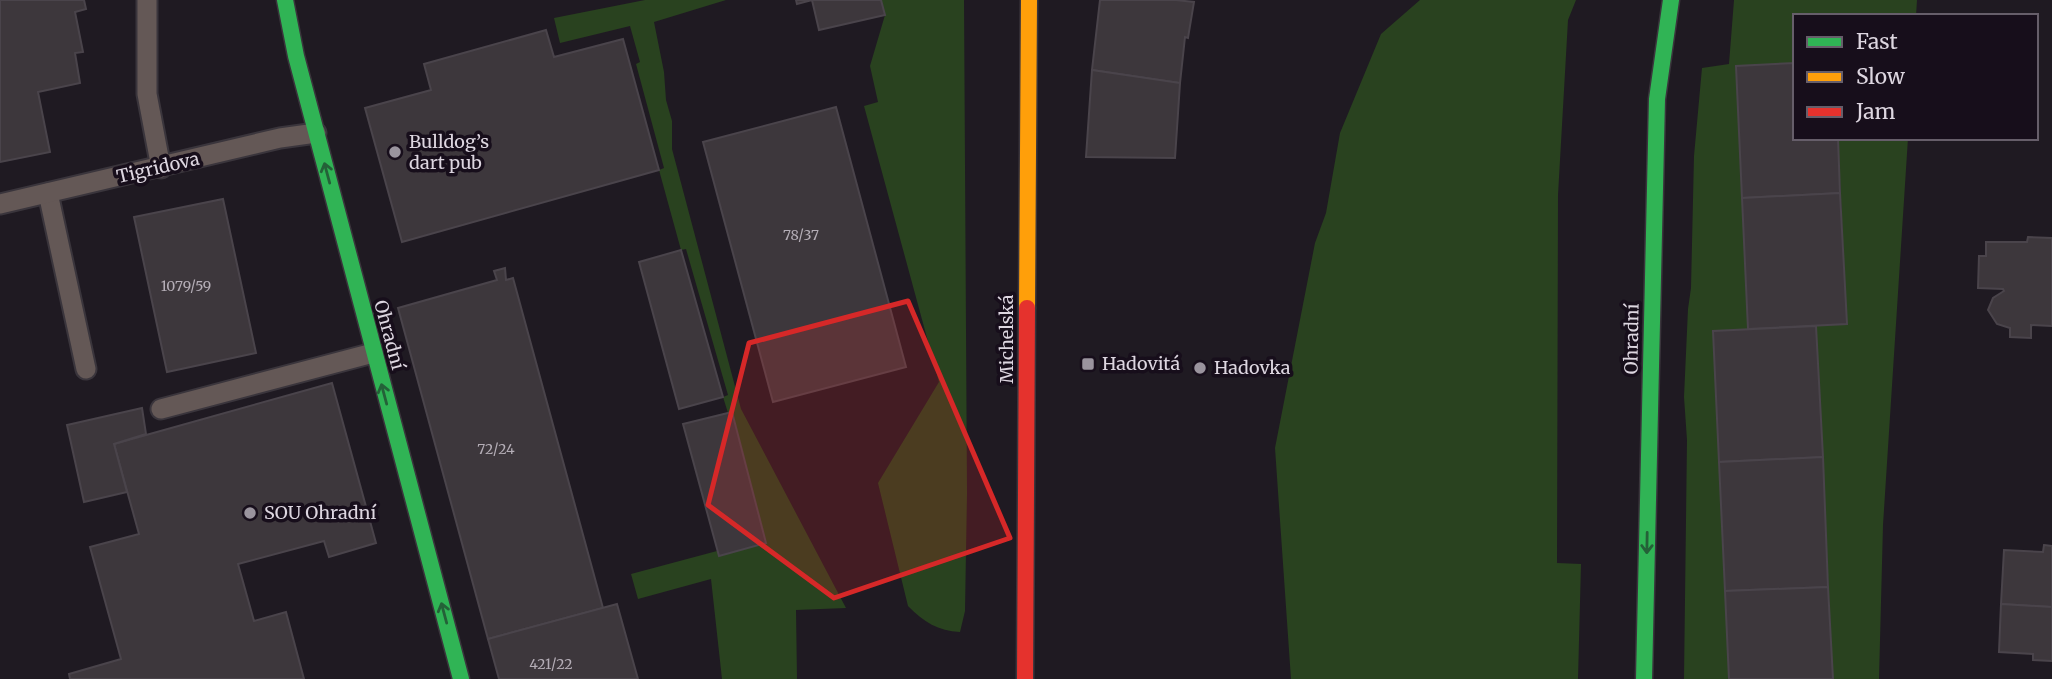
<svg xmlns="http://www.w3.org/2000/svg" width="2052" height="679" font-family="Merriweather,serif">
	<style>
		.green { fill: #29421f }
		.building { fill: #3d373c; stroke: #4a444b; stroke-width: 2 }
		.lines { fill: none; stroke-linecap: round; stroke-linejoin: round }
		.lane-casing { stroke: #3a353c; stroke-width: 23 }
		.fast-casing { stroke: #3a353c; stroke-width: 19 }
		.slow-casing { stroke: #3a353c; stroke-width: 19 }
		.jam-casing { stroke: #3a353c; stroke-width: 19 }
		.lane { stroke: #645856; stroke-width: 19 }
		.fast { stroke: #30b455; stroke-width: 16 }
		.slow { stroke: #ff9f0a; stroke-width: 16 }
		.jam { stroke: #e5322d; stroke-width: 16 }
		.oneway { stroke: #246138 }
		.marked { fill: #d62828; fill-opacity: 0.2; stroke: #d62828; stroke-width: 5; stroke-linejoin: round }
		.poi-dot { fill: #9a949e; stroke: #170e1b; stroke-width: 2.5 }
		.labels { text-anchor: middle; stroke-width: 7; stroke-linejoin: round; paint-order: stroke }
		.number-label { font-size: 14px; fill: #b5aeb7 }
		.poi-label { font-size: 18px; fill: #ddd6e0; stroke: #170e1b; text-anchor: start }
		.street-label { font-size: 18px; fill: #ddd6e0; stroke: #170e1b }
	</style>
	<rect width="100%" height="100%" fill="#1f1a22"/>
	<g class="green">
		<polygon points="645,0 726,0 654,22 664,72 666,100 672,121 672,149 741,409 846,608 796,610 797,679 722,679 711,579 638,599 631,574 717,551 719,555 765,543 732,412 728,413 723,397 728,395 686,249 681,250 659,170 664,168 636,64 640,62 630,26 560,43 554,18"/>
		<path d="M881,0H964L967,493L965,611L960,632C938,631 924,622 908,606L878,483L939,382L864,106L878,102L870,66L885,15Z"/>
		<polygon points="1420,0 1576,0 1568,20 1558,195 1557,563 1581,564 1578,679 1291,679 1275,448 1315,243 1326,213 1340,133 1381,34"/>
		<polygon points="1734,0 1917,0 1916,16 1795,16 1795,63 1736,66 1748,329 1713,331 1729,679 1684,679 1687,440 1684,397 1688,309 1691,288 1694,156 1702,68 1729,64"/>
		<polygon points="1838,138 1908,138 1883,525 1879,679 1833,679 1816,326 1847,324"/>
	</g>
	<g class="building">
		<polygon points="0,0 84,0 86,9 75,12 83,52 75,53 80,83 38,92 50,152 0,162"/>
		<polygon points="796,0 881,0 885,15 819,30 812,0 797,4"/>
		<polygon points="1100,0 1176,0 1194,2 1188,38 1185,37 1180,83 1092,70"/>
		<polygon points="546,30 554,57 623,39 659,170 402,242 365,108 431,90 424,64"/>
		<polygon points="1795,63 1795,138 1838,138 1840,193 1742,198 1736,66"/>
		<polygon points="1092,70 1180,83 1175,158 1086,157"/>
		<polygon points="836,107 906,367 773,402 703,142"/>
		<polygon points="1840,193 1847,324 1748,329 1742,198"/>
		<polygon points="223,199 256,353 167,372 134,217"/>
		<polygon points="2028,237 2052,238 2052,326 2031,325 2031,338 2010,337 2010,328 1997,324 1988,310 1993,298 2004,291 2003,289 1978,288 1979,256 1986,256 1986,242 2027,242"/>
		<polygon points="681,250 723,397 679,409 639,262"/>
		<polygon points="505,268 506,280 513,278 603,608 488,639 398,308 497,280 494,271"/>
		<polygon points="1816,326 1823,457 1719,462 1713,331"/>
		<polygon points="332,383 376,543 329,557 324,541 238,564 254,621 286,612 304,679 70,679 69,674 121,659 90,547 139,534 114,444"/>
		<polygon points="142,408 146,434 114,444 127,492 84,502 67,425"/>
		<polygon points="732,412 766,543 719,556 683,424"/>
		<polygon points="1823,457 1828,587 1725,591 1719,462"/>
		<polygon points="2044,545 2052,546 2052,607 2001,604 2004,550 2043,552"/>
		<polygon points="1828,587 1833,679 1729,679 1725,591"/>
		<polygon points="617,604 638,679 499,679 488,639"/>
		<polygon points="2001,604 2052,607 2052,661 2033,660 2033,654 1999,652"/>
	</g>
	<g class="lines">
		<g class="lane-casing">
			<g id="lane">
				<polyline points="147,0 147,94 161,168"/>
				<polyline points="48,193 86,369"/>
				<polyline points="0,204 280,138 316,133"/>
				<polyline points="161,409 373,353"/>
			</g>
		</g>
		<g class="fast-casing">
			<g id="fast">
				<polyline points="285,0 296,56 461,679"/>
				<polyline points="1644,679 1657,99 1671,0"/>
			</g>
		</g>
		<g class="slow-casing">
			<polyline id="slow" points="1027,308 1029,0"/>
		</g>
		<g class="jam-casing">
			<polyline id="jam" points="1025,679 1027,308"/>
		</g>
		<use href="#lane" class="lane"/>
		<use href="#fast" class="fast"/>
		<use href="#slow" class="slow"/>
		<use href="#jam" class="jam"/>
	</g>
	<defs><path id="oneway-shaft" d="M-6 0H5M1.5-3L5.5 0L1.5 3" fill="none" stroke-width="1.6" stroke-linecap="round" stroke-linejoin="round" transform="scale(1.75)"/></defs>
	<g class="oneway">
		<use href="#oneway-shaft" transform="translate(327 173) rotate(-105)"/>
		<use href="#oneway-shaft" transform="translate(384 394) rotate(-105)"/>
		<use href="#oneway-shaft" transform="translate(1647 543) rotate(91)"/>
		<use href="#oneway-shaft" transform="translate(444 613) rotate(-105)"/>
	</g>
	<path class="marked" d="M908,301L1010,538L834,598L708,505L749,343Z"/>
	<g class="poi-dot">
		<circle cx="395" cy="152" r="7"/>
		<rect x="1081" y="357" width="14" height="14" rx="3.5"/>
		<circle cx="1200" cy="368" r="7"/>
		<circle cx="250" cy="513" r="7"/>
	</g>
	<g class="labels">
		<g class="number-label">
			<text x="801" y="240">78/37</text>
			<text x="186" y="291">1079/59</text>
			<text x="496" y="454">72/24</text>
			<text x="551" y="669">421/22</text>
		</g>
		<g class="poi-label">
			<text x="409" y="148">Bulldog’s<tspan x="409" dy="21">dart pub</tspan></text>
			<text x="1102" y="370">Hadovitá</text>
			<text x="1214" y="374">Hadovka</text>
			<text x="264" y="519">SOU Ohradní</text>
		</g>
		<g class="street-label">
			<text transform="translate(158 168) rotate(-13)" y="6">Tigridova</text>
			<text transform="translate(389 335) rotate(75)" y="6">Ohradní</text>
			<text transform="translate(1007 339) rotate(-90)" y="6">Michelská</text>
			<text transform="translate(1632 339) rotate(-89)" y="6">Ohradní</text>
		</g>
	</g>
	<rect x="1793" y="14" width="245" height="126" fill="#170e1b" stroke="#665e6a" stroke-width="2"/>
	<rect x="1807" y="37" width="35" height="10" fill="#30b455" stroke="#665e6a" stroke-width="2"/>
	<text x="1856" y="49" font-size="21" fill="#ddd6e0">Fast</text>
	<rect x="1807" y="72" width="35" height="10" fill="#ff9f0a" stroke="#665e6a" stroke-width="2"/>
	<text x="1856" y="84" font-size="21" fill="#ddd6e0">Slow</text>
	<rect x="1807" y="107" width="35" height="10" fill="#e5322d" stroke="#665e6a" stroke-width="2"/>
	<text x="1856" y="119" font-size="21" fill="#ddd6e0">Jam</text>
</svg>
